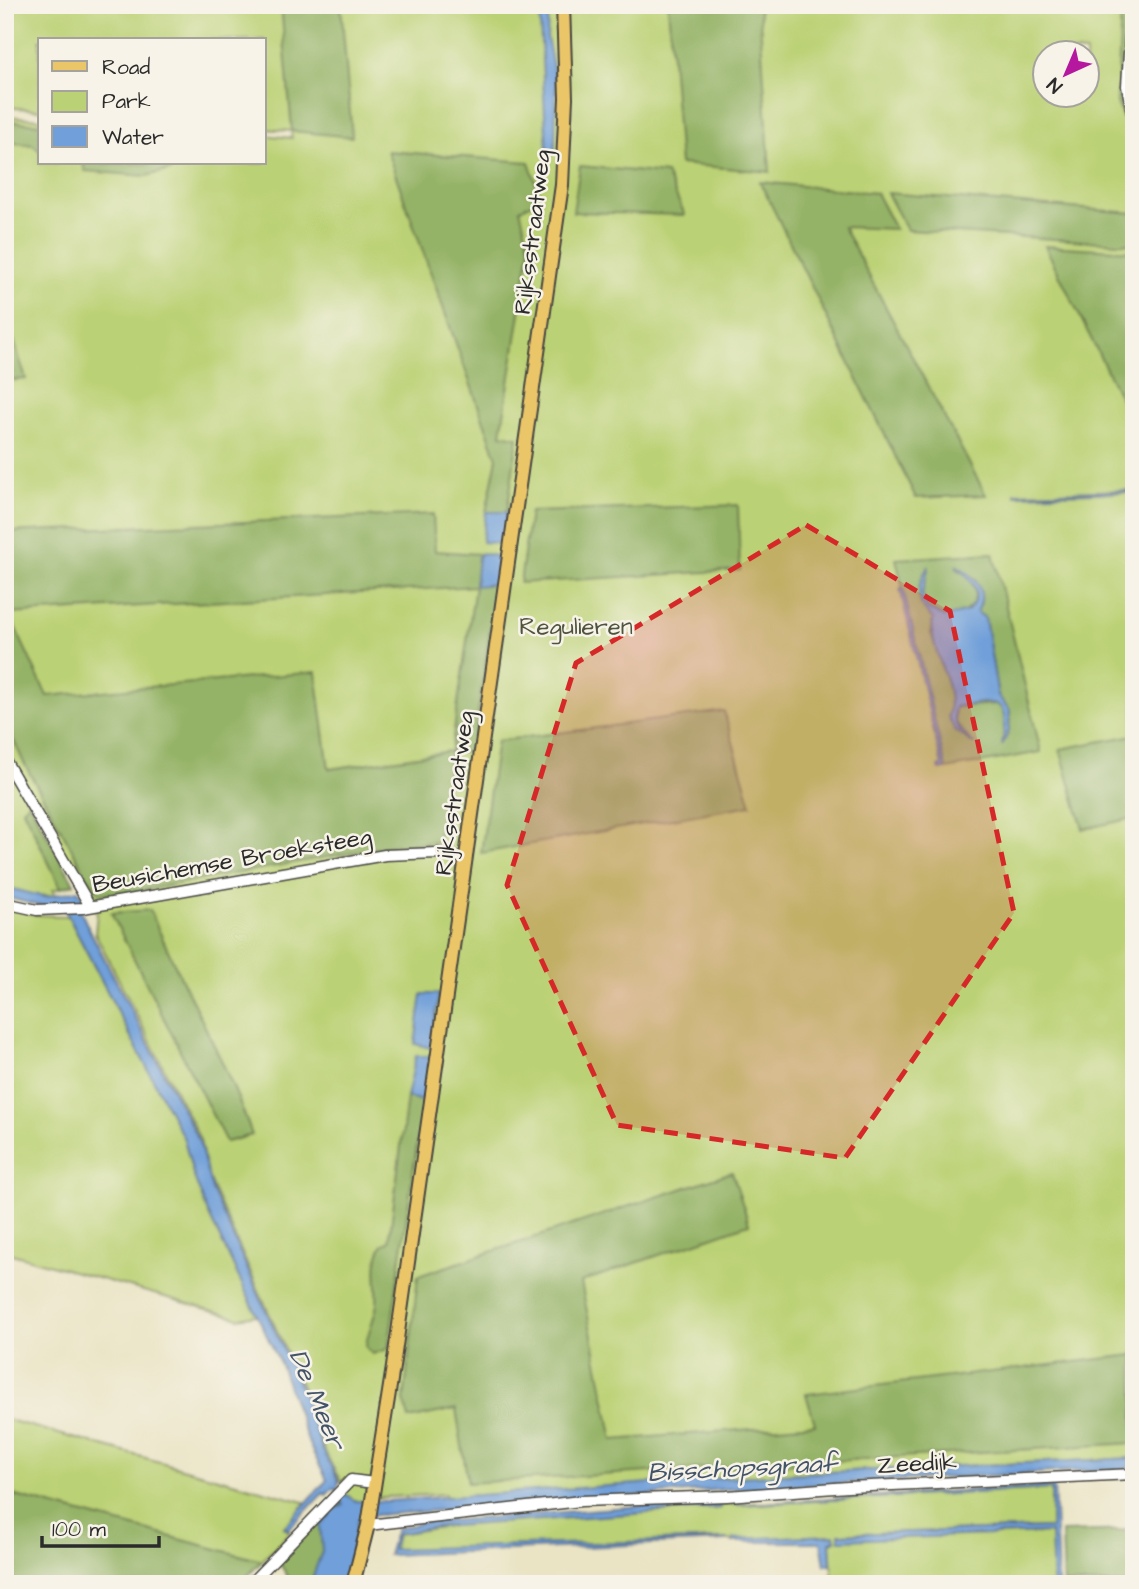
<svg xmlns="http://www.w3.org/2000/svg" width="1139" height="1589" font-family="'Architects Daughter',sans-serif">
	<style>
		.green { fill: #bbd175; stroke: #737e50; stroke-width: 2; fill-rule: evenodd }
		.forest { fill: #94b366; stroke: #606f48; stroke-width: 2; fill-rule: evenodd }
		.water { fill: #709fd9; stroke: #4e6582; stroke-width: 2 }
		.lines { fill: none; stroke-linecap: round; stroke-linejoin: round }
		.minor-casing { stroke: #484742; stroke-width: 13 }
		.major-casing { stroke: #484742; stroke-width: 16 }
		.minor { stroke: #fff; stroke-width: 10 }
		.major { stroke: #ebc669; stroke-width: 12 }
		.marked { fill: #d62828; fill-opacity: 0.2; stroke: #d62828; stroke-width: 5; stroke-dasharray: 14 9; stroke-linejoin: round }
		.labels { text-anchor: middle; stroke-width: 5; stroke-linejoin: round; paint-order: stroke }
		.street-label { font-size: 24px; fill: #2b2b2b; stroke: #f7f3e8 }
		.park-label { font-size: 24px; fill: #4f543e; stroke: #f7f3e8 }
		.water-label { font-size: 26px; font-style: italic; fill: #435468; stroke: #f7f3e8 }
	</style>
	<rect width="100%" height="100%" fill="#f7f3e8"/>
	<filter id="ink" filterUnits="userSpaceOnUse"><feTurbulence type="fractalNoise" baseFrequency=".0143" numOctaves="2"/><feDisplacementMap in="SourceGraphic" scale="14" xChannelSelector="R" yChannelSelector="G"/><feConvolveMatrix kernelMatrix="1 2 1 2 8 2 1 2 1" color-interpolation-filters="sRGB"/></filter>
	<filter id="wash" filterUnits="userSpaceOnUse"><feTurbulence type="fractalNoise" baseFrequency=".00686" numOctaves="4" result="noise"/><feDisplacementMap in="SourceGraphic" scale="28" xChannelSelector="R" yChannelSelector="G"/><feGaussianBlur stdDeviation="1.57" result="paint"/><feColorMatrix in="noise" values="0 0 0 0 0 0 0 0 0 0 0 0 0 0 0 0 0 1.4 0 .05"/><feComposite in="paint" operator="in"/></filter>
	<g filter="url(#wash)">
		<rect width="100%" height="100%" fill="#eae4c5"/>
		<g class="green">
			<path d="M5,5H1134V1458L784,1474L446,1498L445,1494L367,1498L366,1501H356L343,1493L347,1490C329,1465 318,1438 308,1407L315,1418L311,1406L207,1175L200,1139L95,933L97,912L5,750V116L40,119V163H264V135L292,138L291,131L264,129V40H40V110L5,107ZM1044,52H1086V94H1044Z"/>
			<polygon points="5,757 29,802 23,809 61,888 53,890 56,896 34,895 5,887"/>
			<polygon points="5,907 37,915 68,916 184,1139 193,1174 208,1213 257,1315 239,1318 5,1252"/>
			<polygon points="5,1419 308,1503 284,1527 290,1532 262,1561 5,1493"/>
			<polygon points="1051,1489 1052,1528 839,1534 839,1539 1052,1533 1053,1584 833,1584 830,1543 835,1540 733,1539 733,1542 726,1539 393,1550 397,1534 461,1524 720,1508 720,1505"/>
		</g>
		<g class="forest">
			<polygon points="281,5 341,5 352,137 292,131"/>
			<polygon points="668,5 759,5 770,172 680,164"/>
			<polygon points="1121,5 1128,5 1125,93 1134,132 1134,149 1117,102"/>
			<polygon points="6,121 40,124 40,151 33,145 6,142"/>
			<polygon points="387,151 529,162 540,194 536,201 520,209 530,249 501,434 518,437 507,512 486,512 497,458"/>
			<polygon points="83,163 179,163 180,168 146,176 85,171"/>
			<polygon points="580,166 666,174 685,215 573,212"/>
			<polygon points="760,182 876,193 895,229 843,227 986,495 916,498"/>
			<polygon points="887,193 1134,213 1134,244 907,230"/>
			<polygon points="1045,246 1134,251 1134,425"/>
			<polygon points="5,312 26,379 5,381"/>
			<polygon points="738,505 740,570 520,583 530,512"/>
			<path d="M433,514L435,551L480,554L475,585L497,584L472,753L451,752L438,842L388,846L138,891L100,894L84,871L23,761L5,721V532ZM475,586L451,751L329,769L316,672L47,696L9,614Z"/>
			<path d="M993,553L1041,752L946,769L896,559ZM956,568L976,579L977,612L985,618L998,696L1010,710L1009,731L1002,745C1006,730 1010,715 997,704L955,707L954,720L972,743L955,730L949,688L931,633L933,619L919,598L920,584L926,575L922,594L928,609C958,633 1000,594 956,568Z"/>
			<polygon points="724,711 751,805 481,853 497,741"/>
			<polygon points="1134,735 1134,818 1083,829 1060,749"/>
			<polygon points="29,802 74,884 61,888 23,809"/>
			<path d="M150,910C182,987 225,1057 252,1135L226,1142L111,913Z"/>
			<path d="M407,1097L423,1101L388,1349L372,1354L366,1347C367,1332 375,1319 377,1304C379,1284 371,1264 383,1244L389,1242Z"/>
			<polygon points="732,1172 749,1224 581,1282 613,1440 815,1424 806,1394 1134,1355 1134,1443 468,1483 456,1409 409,1419 404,1400 418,1276"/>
			<polygon points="5,1493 262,1561 240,1584 29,1584 5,1578"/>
			<polygon points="338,1497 343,1505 328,1511 330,1515 319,1565 310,1584 287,1584 287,1575 278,1561"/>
			<polygon points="1134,1530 1134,1584 1064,1584 1062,1532"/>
		</g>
		<g class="water">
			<polygon points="539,5 549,5 547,37 556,83 555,150 547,151"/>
			<polygon points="1134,490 1134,492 1015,495 1015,493"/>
			<polygon points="486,512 507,512 503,544 482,542"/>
			<polygon points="481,553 501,557 497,584 475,586 478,557"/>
			<path d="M956,565C974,575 989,591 977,612L985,618L998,696L1010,710L1009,731L1002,746C1009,698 1002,699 955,707C950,724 964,734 975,745L955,730L948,717C957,682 928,653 933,619C915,605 915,584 929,566L922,594L928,609L944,617L968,611C987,589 968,579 956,565Z"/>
			<polygon points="903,588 946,769 940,770 939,767 942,766 900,589"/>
			<polygon points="5,887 45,897 78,890 85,901 78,905 87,925 199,1141 212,1190 303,1393 321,1446 339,1482 336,1491 333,1488 326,1495 323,1493 288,1530 284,1527 327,1480 309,1444 281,1365 208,1213 193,1174 184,1139 64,908 36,905 5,897"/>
			<polygon points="422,994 439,994 431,1048 415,1044"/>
			<polygon points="416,1056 430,1056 423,1101 407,1097"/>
			<polygon points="1134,1458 1134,1468 728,1489 363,1516 358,1520 346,1584 310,1584 322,1551 320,1525 330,1515 328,1510 343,1505 338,1497 343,1493 356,1501 388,1501 784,1474"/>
			<polygon points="1054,1485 1058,1584 1053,1584 1051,1533 839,1540 839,1534 1051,1528 1051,1489 735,1505"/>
			<polygon points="720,1505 720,1508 438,1527 397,1534 393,1549 726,1539 726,1541 388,1555 396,1529 421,1523 642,1506"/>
			<polygon points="834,1535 835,1540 830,1542 831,1565 825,1565 821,1542 733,1542 733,1539"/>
		</g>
	</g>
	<g filter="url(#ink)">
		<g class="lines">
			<g class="minor-casing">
				<g id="minor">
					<polyline points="1132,5 1127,86 1134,122"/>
					<polyline points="5,760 90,906"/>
					<polyline points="5,903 37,910 83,908 385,855 437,853 466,858"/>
					<polyline points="368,1525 581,1501 727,1496 848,1487 1134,1474"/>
					<polyline points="250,1584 351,1480 374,1483"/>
				</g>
			</g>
			<g class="major-casing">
				<polyline id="major" points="353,1584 368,1525 393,1367 562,185 566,98 563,5"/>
			</g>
			<use href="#minor" class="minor"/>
			<use href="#major" class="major"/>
		</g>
	</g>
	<path class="marked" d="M806,525L950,611L1014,913L845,1158L617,1125L507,885L576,663Z"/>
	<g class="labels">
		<g class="street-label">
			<text transform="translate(532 232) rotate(-83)" y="8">Rijksstraatweg</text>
			<text transform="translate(454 793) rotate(-82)" y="8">Rijksstraatweg</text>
			<text transform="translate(232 860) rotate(-10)" y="8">Beusichemse Broeksteeg</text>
			<text transform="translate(917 1463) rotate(-3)" y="8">Zeedijk</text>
		</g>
		<g class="park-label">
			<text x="576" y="634">Regulieren</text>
		</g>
		<g class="water-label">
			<text transform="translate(318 1399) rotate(67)" y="9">De Meer</text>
			<text transform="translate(742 1467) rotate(-3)" y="9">Bisschopsgraaf</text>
		</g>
	</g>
	<rect width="1139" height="1589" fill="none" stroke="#f7f3e8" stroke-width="28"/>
	<rect x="38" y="38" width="228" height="126" fill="#f7f3e8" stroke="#a5a39c" stroke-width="2"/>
	<rect x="52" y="61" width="35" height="10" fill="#ebc669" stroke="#a5a39c" stroke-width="2"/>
	<text x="102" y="74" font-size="21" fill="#2b2b2b">Road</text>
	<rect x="52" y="91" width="35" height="21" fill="#bbd175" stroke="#a5a39c" stroke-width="2"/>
	<text x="102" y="108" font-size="21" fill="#2b2b2b">Park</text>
	<rect x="52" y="126" width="35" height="21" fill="#709fd9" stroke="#a5a39c" stroke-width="2"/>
	<text x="102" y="144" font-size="21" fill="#2b2b2b">Water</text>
	<g transform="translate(1066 74) rotate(224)"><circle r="33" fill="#f7f3e8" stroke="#a5a39c" stroke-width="2"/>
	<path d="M0-5L12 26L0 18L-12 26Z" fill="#b5179e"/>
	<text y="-10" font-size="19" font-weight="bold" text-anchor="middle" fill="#2b2b2b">N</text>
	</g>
	<path d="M42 1536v10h117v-10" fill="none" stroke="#2b2b2b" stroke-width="3.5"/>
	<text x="52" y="1536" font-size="21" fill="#2b2b2b" stroke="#f7f3e8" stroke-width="5" paint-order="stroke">100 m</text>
</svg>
